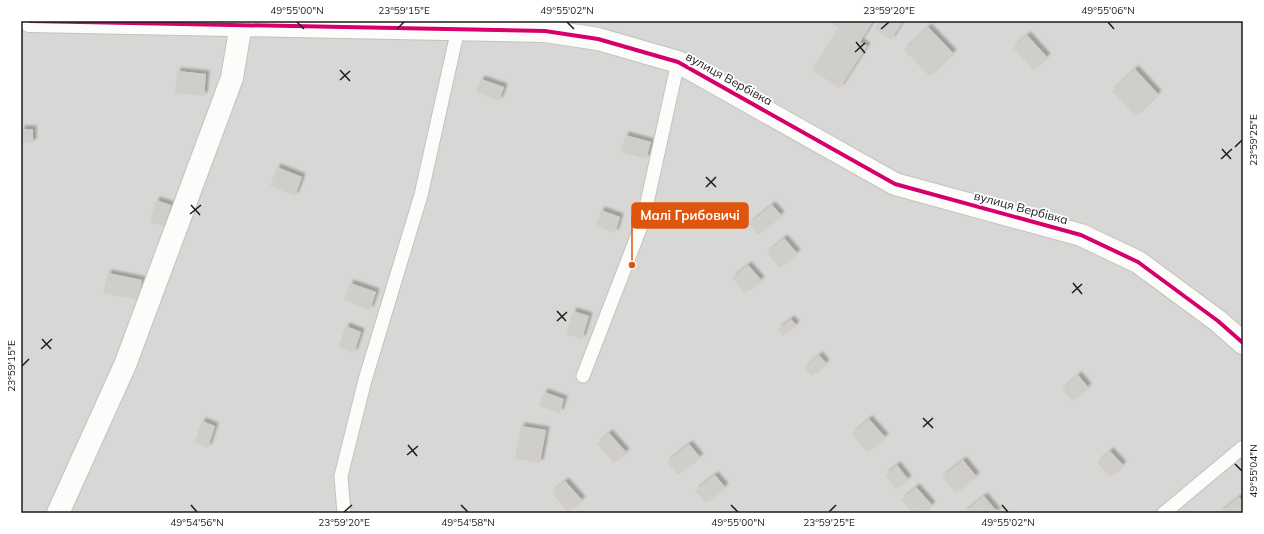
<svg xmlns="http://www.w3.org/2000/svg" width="1264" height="534" font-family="Mulish,sans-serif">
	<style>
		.residential { fill: #d9d7d5 }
		.building { fill: #d0ceca; filter: url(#shadow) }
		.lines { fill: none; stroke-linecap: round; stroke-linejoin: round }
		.service-casing { stroke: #c2c2bf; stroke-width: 15 }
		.minor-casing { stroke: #c2c2bf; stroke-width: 24 }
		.service { stroke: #fcfcfb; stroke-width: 13 }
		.minor { stroke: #fcfcfb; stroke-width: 22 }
		.cycleway-casing { stroke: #fff; stroke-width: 6 }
		.cycleway { stroke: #d6006c; stroke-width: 4 }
		.ticks { fill: none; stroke: #1b1b1b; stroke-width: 1.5 }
		.labels { text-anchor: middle; stroke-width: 3.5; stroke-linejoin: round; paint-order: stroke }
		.street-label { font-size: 12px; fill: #1b1b1b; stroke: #fff }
		.leader { fill: none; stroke: #de560d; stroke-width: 1.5 }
		.callout-dot { fill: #de560d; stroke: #fff; stroke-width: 1.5 }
		.callout { fill: #de560d; stroke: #de560d; stroke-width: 1.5 }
		.callout-label { font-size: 13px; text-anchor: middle; font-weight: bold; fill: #fff }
		.neatline { fill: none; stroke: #1b1b1b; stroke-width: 1.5 }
		.ticks-label { font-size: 10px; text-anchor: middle; fill: #1b1b1b }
	</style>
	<defs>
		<filter id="shadow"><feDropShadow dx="3.5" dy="-3.5" stdDeviation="1" flood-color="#0004"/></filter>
	</defs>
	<rect width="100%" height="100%" fill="#eae8e3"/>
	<polygon class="residential" points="21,21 1243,21 1243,513 263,513 260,510 259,513 21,513"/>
	<g class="building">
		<polygon points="833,21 873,21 860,42 867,46 840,88 812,70 839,28 831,23"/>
		<polygon points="879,21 903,21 891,40 874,29"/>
		<polygon points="928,27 953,53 929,76 904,50"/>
		<polygon points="1027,35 1047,57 1033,70 1013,48"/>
		<polygon points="1135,69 1158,94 1135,116 1112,91"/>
		<polygon points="177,71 206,74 204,96 175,93"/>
		<polygon points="481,79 504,87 499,101 476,92"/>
		<polygon points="21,129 33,129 33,143 21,142"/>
		<polygon points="625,135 651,142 646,159 621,152"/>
		<polygon points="277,167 302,177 295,196 270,186"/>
		<polygon points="156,200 171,205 165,227 150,222"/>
		<polygon points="772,205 781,215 758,235 749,224"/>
		<polygon points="601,210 620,217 615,233 596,226"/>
		<polygon points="784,238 797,253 780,268 767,253"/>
		<polygon points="748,265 761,280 745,293 732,278"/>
		<polygon points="108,273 142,280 138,300 103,293"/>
		<polygon points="350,283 376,292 370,310 344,300"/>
		<polygon points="573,311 589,316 582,339 566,334"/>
		<polygon points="791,319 796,325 783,336 777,330"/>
		<polygon points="346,326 361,332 354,353 338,347"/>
		<polygon points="819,355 826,363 812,376 804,369"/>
		<polygon points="1078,375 1088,387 1072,401 1062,390"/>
		<polygon points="544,392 564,399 560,413 539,406"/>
		<polygon points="869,419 885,437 867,452 852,434"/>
		<polygon points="202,421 215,426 208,448 194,443"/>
		<polygon points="521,426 546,430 540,463 515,459"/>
		<polygon points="609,433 626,452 614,463 597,444"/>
		<polygon points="689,444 700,457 678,475 667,462"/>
		<polygon points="1110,451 1123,465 1110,477 1097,463"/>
		<polygon points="963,460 976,476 956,493 942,477"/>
		<polygon points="897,465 908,479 896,489 885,475"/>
		<polygon points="715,475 725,487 706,503 695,491"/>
		<polygon points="565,481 582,500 568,512 552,493"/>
		<polygon points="916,487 932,505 923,513 913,513 901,500"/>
		<polygon points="984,496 998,513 963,513"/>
		<polygon points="1239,497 1243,502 1243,513 1219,513"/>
	</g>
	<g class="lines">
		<g class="service-casing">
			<g id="service">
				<polyline points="583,376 643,221 678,62"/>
				<polyline points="344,513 341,476 365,380 421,195 458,29"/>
				<polyline points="1164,513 1243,447"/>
			</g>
		</g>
		<g class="minor-casing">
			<g id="minor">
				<polyline points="30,21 545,31 598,39 678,62 895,184 1081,235 1138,262 1218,321 1243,343"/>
				<polyline points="58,513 125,365 232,78 241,24"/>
			</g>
		</g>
		<use href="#service" class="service"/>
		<use href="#minor" class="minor"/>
		<g class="cycleway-casing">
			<polyline id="cycleway" points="30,21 545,31 598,39 678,62 895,184 1081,235 1138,262 1218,321 1243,343"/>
		</g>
		<use href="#cycleway" class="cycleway"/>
	</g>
	<path class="ticks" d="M297,22L304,29M567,22L574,29M1108,22L1114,29M397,29L404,22M881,29L889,22M856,42L865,53M855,52L865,43M340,70L350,81M340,80L350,71M1235,147L1242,140M1222,149L1231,159M1221,159L1232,149M706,177L716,187M706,187L716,177M191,205L200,215M190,214L201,205M1073,283L1082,294M1072,293L1082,284M557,311L566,321M557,321L567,312M42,339L51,349M41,349L52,339M22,366L29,359M923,418L933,428M923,427L933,418M408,445L417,456M407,455L418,446M1235,464L1242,471M191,505L197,512M461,505L468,512M731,505L738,512M1002,505L1008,512M344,512L352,505M829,512L836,505"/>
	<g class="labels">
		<g class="street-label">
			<text transform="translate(729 79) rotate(29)" y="4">вулиця Вербівка</text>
			<text transform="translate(1021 208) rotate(15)" y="4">вулиця Вербівка</text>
		</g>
	</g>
	<path class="leader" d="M632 265L632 216"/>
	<circle class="callout-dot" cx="632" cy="265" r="4"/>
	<rect class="callout" x="632" y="203" width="116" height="25" rx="4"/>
	<g class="callout-label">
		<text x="690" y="220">Малі Грибовичі</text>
	</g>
	<rect width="1264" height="534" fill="none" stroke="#ffffff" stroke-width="44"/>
	<rect x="22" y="22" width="1220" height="490" class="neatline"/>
	<g class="ticks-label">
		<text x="297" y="14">49°55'00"N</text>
		<text x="404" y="14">23°59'15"E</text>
		<text x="567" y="14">49°55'02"N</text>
		<text x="889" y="14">23°59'20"E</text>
		<text x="1108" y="14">49°55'06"N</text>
		<text transform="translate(1253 140) rotate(-90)" y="4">23°59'25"E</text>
		<text transform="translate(11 366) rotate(-90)" y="4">23°59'15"E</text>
		<text transform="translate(1253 471) rotate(-90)" y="4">49°55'04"N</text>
		<text x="197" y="526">49°54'56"N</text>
		<text x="344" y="526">23°59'20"E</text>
		<text x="468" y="526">49°54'58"N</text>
		<text x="738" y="526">49°55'00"N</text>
		<text x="829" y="526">23°59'25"E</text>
		<text x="1008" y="526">49°55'02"N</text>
	</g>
</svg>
